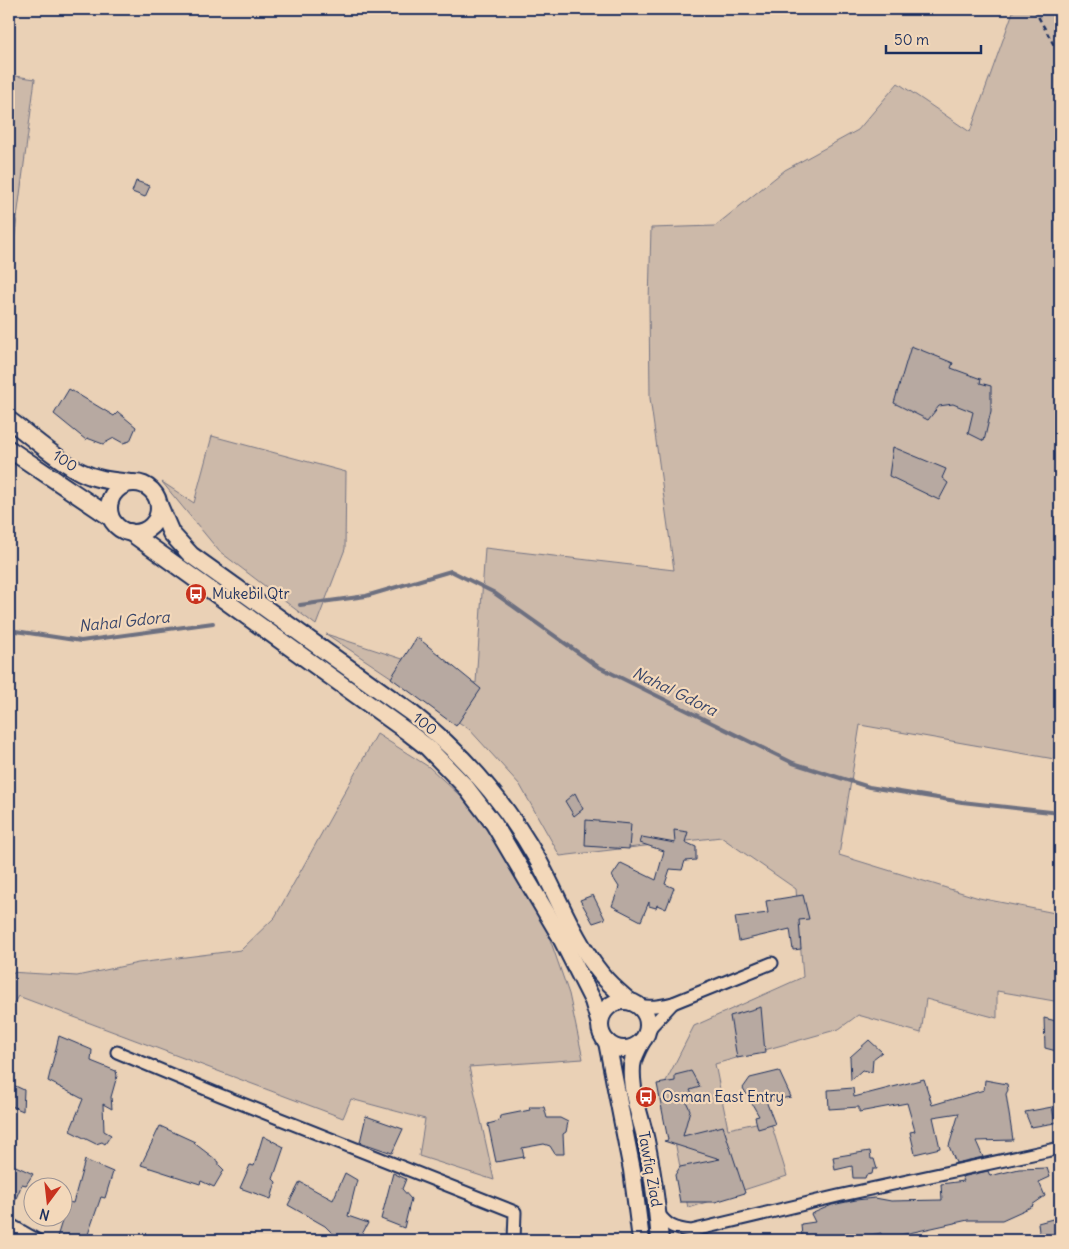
<svg xmlns="http://www.w3.org/2000/svg" width="1069" height="1249" font-family="Delius,sans-serif">
	<style>
		.green { fill: #ccb9a9; stroke: #747484 }
		.lines { fill: none; stroke-linecap: round; stroke-linejoin: round }
		.stream { stroke: #6d6f80; stroke-width: 4 }
		.building { fill: #b7a9a1; stroke: #1b2f5e }
		.minor-casing { stroke: #1b2f5e; stroke-width: 15 }
		.secondary-casing { stroke: #1b2f5e; stroke-width: 20 }
		.path { stroke: #1b2f5e; stroke-width: 2.5; stroke-dasharray: 5 4; stroke-linecap: butt }
		.minor { stroke: #f3d8ba; stroke-width: 11 }
		.secondary { stroke: #f3d8ba; stroke-width: 16 }
		.labels { text-anchor: middle; stroke-width: 4.5; stroke-linejoin: round; paint-order: stroke }
		.street-label { font-size: 15px; fill: #1b2f5e; stroke: #f3d8ba }
		.poi-label { font-size: 15px; fill: #1b2f5e; stroke: #f3d8ba; text-anchor: start }
		.water-label { font-size: 16px; font-style: italic; fill: #364469; stroke: #f3d8ba }
	</style>
	<rect width="100%" height="100%" fill="#ead1b6"/>
	<filter id="ink" filterUnits="userSpaceOnUse"><feTurbulence type="fractalNoise" baseFrequency=".02" numOctaves="2"/><feDisplacementMap in="SourceGraphic" scale="10" xChannelSelector="R" yChannelSelector="G"/><feConvolveMatrix kernelMatrix="1 2 1 2 8 2 1 2 1" color-interpolation-filters="sRGB"/></filter>
	<g filter="url(#ink)">
		<g class="green">
			<polygon points="1014,9 1060,9 1060,760 860,725 839,855 979,898 1060,914 1060,1002 997,991 997,1018 926,999 921,1033 858,1015 839,1029 715,1064 728,1129 770,1120 787,1176 688,1208 664,1085 694,1026 803,977 796,889 721,837 560,856 520,785 469,729 326,634 476,683 485,548 674,570 650,398 649,302 651,228 715,226 785,170 858,130 898,83 970,132"/>
			<polygon points="9,75 35,79 9,280"/>
			<polygon points="212,436 346,472 345,549 316,625 219,551 162,482 194,503"/>
			<polygon points="377,734 429,767 483,817 528,876 569,994 583,1059 469,1067 494,1180 419,1156 425,1119 351,1099 343,1118 18,996 9,1012 9,972 77,976 138,963 241,950 275,917"/>
		</g>
		<g class="lines">
			<g class="stream">
				<polyline points="300,605 366,596 451,571 493,592 597,666 793,763 869,787 962,802 1060,813"/>
				<polyline points="9,630 81,641 213,623"/>
			</g>
		</g>
		<g class="building">
			<polygon points="136,181 150,186 145,197 132,192"/>
			<polygon points="911,346 953,363 951,368 981,379 980,383 991,386 991,411 984,441 968,433 973,412 953,404 939,406 928,420 894,403"/>
			<polygon points="69,389 114,416 118,412 136,427 130,441 123,443 114,438 103,444 87,438 86,440 54,414"/>
			<polygon points="893,447 946,469 942,478 948,483 939,500 889,476"/>
			<polygon points="417,637 481,689 456,726 391,678"/>
			<polygon points="575,793 583,809 574,816 565,801"/>
			<polygon points="586,820 631,824 629,849 585,846"/>
			<polygon points="674,830 688,832 685,842 696,847 696,860 685,861 682,870 670,869 665,884 674,888 666,909 657,905 656,908 649,906 649,902 641,921 612,906 619,887 612,876 621,863 656,880 664,851 640,843 642,837 675,843"/>
			<polygon points="593,895 605,919 593,923 580,900"/>
			<polygon points="803,895 809,919 799,920 801,949 793,950 790,929 739,941 735,917 768,913 766,901"/>
			<polygon points="761,1007 765,1053 737,1058 730,1016"/>
			<polygon points="1044,1018 1060,1022 1060,1052 1045,1048"/>
			<polygon points="59,1036 92,1050 91,1061 116,1071 117,1076 111,1097 112,1109 103,1104 104,1131 111,1135 105,1144 102,1142 96,1144 70,1131 83,1099 48,1081"/>
			<polygon points="869,1040 882,1052 873,1059 872,1072 862,1070 851,1080 850,1057"/>
			<polygon points="691,1071 700,1087 690,1090 694,1098 686,1101 690,1110 683,1136 723,1126 745,1193 715,1202 680,1202 675,1175 680,1167 720,1159 664,1141 668,1140 657,1084 675,1081 675,1075"/>
			<polygon points="779,1071 791,1097 766,1101 775,1124 758,1129 755,1117 759,1116 743,1088 750,1078"/>
			<polygon points="924,1079 932,1105 984,1090 985,1080 1007,1084 1008,1090 1006,1094 1013,1140 976,1141 983,1157 956,1163 949,1146 959,1113 933,1117 940,1148 915,1154 910,1132 915,1131 907,1103 859,1112 859,1107 829,1109 828,1090 853,1088 854,1097"/>
			<polygon points="9,1083 24,1090 23,1111 9,1105"/>
			<polygon points="529,1107 544,1107 547,1118 560,1118 568,1122 566,1132 563,1134 564,1154 555,1154 550,1146 544,1144 522,1148 524,1157 496,1162 488,1124 499,1121 500,1116 530,1110"/>
			<polygon points="1052,1107 1055,1123 1031,1127 1025,1112"/>
			<polygon points="366,1116 403,1129 392,1153 360,1142"/>
			<polygon points="160,1126 195,1142 194,1143 219,1162 219,1165 224,1170 214,1187 201,1181 200,1184 141,1165"/>
			<polygon points="263,1136 284,1147 273,1179 276,1182 271,1199 240,1188 250,1165 254,1166"/>
			<polygon points="870,1151 871,1159 874,1159 877,1169 873,1169 872,1174 866,1175 865,1178 853,1178 852,1166 835,1170 833,1157"/>
			<polygon points="85,1160 113,1172 105,1198 101,1197 86,1240 66,1240 57,1237 68,1202 73,1203"/>
			<polygon points="9,1163 33,1174 26,1185 22,1184 9,1215"/>
			<polygon points="1047,1168 1050,1177 1039,1182 1045,1196 1032,1205 1033,1206 1002,1220 968,1220 882,1239 881,1233 844,1240 817,1240 816,1236 802,1237 801,1224 815,1222 811,1214 832,1205 856,1200 875,1198 891,1201 942,1200 941,1184 964,1181 962,1177 988,1171 990,1176 1019,1169"/>
			<polygon points="345,1173 357,1180 348,1216 368,1223 359,1240 339,1240 325,1226 288,1205 300,1182 333,1200"/>
			<polygon points="393,1173 406,1179 402,1189 411,1199 404,1228 381,1219"/>
			<polygon points="1060,1217 1060,1240 1040,1240 1038,1223"/>
		</g>
		<g class="lines">
			<g class="minor-casing">
				<g id="minor">
					<path d="M638,1005C650,1008 661,1006 673,1003L772,963"/>
					<polyline points="647,1031 673,1003"/>
					<polyline points="117,1052 220,1095 515,1212 514,1240"/>
					<path d="M658,1213C668,1226 674,1229 691,1231L838,1196L1060,1148"/>
					<polyline points="9,1224 37,1240"/>
				</g>
			</g>
			<g class="secondary-casing">
				<g id="secondary">
					<path d="M9,420C31,436 57,460 81,472C97,480 114,481 131,483"/>
					<polyline points="9,449 110,517"/>
					<circle cx="134" cy="508" r="25"/>
					<path d="M159,505L171,533L191,555L410,712C464,754 506,803 539,862C559,899 575,942 602,975C610,985 620,993 629,1001"/>
					<polyline points="130,532 409,733 427,747 465,786 494,824 559,934 593,1001 600,1024"/>
					<circle cx="624" cy="1025" r="24"/>
					<path d="M642,1041C637,1050 633,1057 632,1066C630,1092 641,1117 646,1141C653,1174 657,1207 660,1240"/>
					<polyline points="607,1042 632,1170 641,1240"/>
				</g>
			</g>
			<polyline class="path" points="1034,9 1060,56"/>
			<use href="#minor" class="minor"/>
			<use href="#secondary" class="secondary"/>
		</g>
	</g>
	<defs>
		<g id="bus-disc" transform="scale(1.125)"><circle r="9.5" fill="#c8321e" stroke="#f3d8ba"/><path d="M-5-6H5V4H4V6H2V4H-2V6H-4V4H-5ZM-3.5-4V0h7V-4ZM-3.5 1.2v1.5H-2V1.2ZM2 1.2v1.5H3.5V1.2Z" fill="#fff"/></g>
	</defs>
	<g fill-rule="evenodd">
		<use href="#bus-disc" x="196" y="594"/>
		<use href="#bus-disc" x="646" y="1097"/>
	</g>
	<g class="labels">
		<g class="street-label">
			<text transform="translate(65 461) rotate(34)" y="5">100</text>
			<text transform="translate(425 724) rotate(39)" y="5">100</text>
			<text transform="translate(650 1169) rotate(80)" y="5">Tawfiq Ziad</text>
		</g>
		<g class="poi-label">
			<text x="212" y="599">Mukebil Qtr</text>
			<text x="662" y="1102">Osman East Entry</text>
		</g>
		<g class="water-label">
			<text transform="translate(124 621) rotate(-6)" y="6">Nahal Gdora</text>
			<text transform="translate(675 691) rotate(26)" y="6">Nahal Gdora</text>
		</g>
	</g>
	<rect width="1069" height="1249" fill="none" stroke="#f3d8ba" stroke-width="30"/>
	<rect x="15" y="15" width="1039" height="1219" fill="none" stroke="#1b2f5e" stroke-width="2" filter="url(#ink)"/>
	<g transform="translate(48 1202) rotate(195)"><circle r="24" fill="#f3d8ba" stroke="#9d9495"/>
	<path d="M0-4L9 19L0 12L-9 19Z" fill="#c8321e"/>
	<text y="-8" font-size="14" font-weight="bold" text-anchor="middle" fill="#1b2f5e">N</text>
	</g>
	<path d="M886 45v8h95v-8" fill="none" stroke="#1b2f5e" stroke-width="2.5"/>
	<text x="894" y="45" font-size="15" fill="#1b2f5e" stroke="#f3d8ba" stroke-width="4" paint-order="stroke">50 m</text>
</svg>
